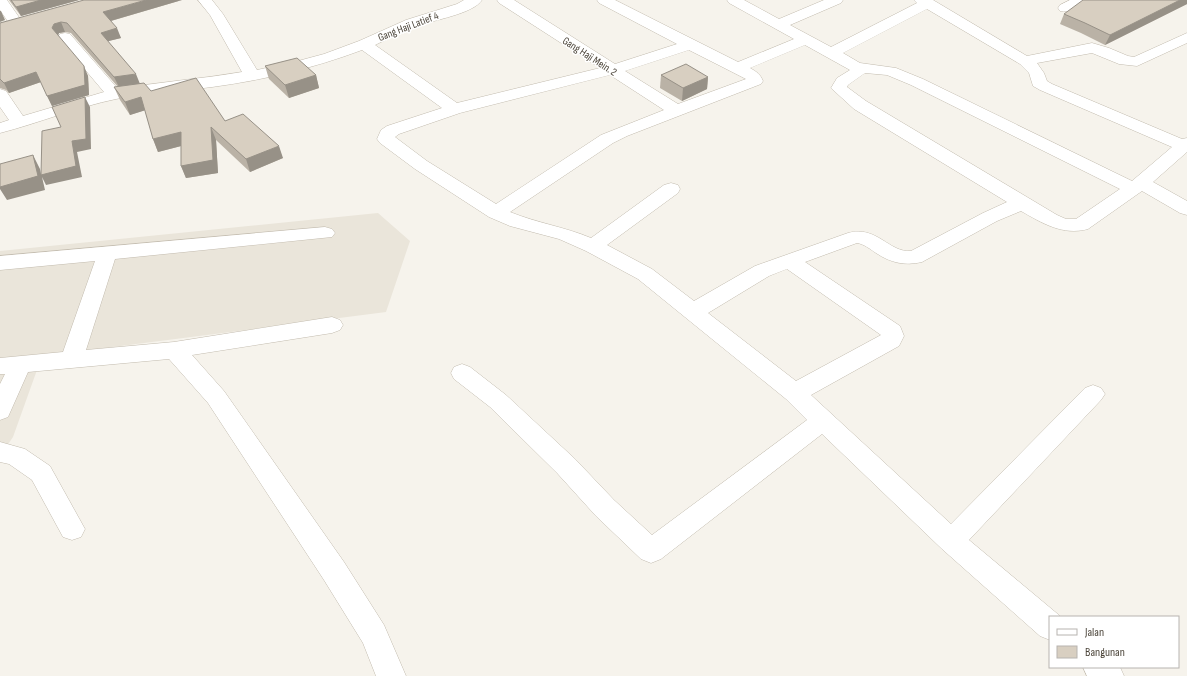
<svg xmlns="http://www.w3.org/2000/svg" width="1187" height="676" font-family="'Sofia Sans Condensed',sans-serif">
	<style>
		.residential { fill: #eae5da }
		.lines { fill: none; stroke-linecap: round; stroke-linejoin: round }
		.minor-casing { stroke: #c2bbae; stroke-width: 1 }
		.minor { fill: #fff; fill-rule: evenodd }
		.wall { fill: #bab2a6 }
		.shaded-wall { fill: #979187 }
		.building { fill: #d8cfc1; stroke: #979187 }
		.labels { text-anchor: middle; stroke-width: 3; stroke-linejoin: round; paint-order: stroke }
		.far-street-label { font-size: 11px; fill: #4b4439; stroke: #fff }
	</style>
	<rect width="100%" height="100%" fill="#f6f3ec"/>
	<polygon class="residential" points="378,213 410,241 386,312 42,356 13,437 0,456 0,251"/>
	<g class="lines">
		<g class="minor-casing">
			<g id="minor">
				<polygon points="0,0 7,0 23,23 21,26 16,27 11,26 0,10"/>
				<path d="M198,0H212L223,14L257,70L298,61L324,54L359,41L406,20L457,4L464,0H482C473,14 433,20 417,26C403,31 389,38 375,45L457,103L600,68L499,3L497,0H514L615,64L677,44L599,3L597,0H615L738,62L794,39L729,3L727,0H744L779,19L824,0H843L841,3L790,25L831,47L917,3L914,0H933L1027,56L1092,43L1109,48L1128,56L1134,57L1187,33V43L1137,66L1119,64L1092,53L1037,63L1044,73L1047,81L1052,84L1182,139L1187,138V152L1153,182L1187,201V215L1180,213L1142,191L1088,229C1063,236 1042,223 1021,211L997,221L922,262C905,266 891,263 876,253C870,249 864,244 857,243L805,262L900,326L904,336L899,346L811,395L951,524L1085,388L1093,385L1101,388L1105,394L1101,400L969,540L1060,616L1050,617V640L1040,636L942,549L822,434L661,559L651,563L641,559L596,516L557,473L490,407L454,379L451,373L454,367L462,364L470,367L506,395L575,459L614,500L652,535L807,420L786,399L638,279L586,251L559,239L510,226L489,217L415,169L380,143L377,139L381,130L387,126L442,108L362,50C314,68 264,80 212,87C180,91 148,92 116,99C77,107 39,123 0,133V123L9,120L0,107V89L6,91L23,116L104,92L60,40L58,37L60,34L65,33L70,34L118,89C159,82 201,79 242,72L210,15ZM927,9L1020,64L1029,73L1033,86L1040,90L1172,147L1132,181L923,79L896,68L860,63L843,53ZM805,45L850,70L837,78L831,88L854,109L1007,202L983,213L911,251C889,253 877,225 848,233L755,266L694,301L652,269L607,245L678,193L680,189L678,185L671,183L664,185L591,238C565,227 537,223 510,212L613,143L627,136L761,84L763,81C760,74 757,72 750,68ZM689,50L746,79L678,104L625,71ZM865,73L887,75L911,85L1120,189L1076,219H1066L1057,215L866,101L847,87L848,85ZM610,75L664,110L601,135L496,204L427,161L395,137L399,134L460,113ZM787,269L881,335L796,381L708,313L769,276Z"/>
				<path d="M1070,0H1088C1083,7 1069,13 1060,11L1058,8L1060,5Z"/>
				<polygon points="325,227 332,229 335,233 332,237 115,259 86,350 174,342 332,317 340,320 343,325 340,330 332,333 192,355 224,391 344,562 384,625 406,676 376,676 363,643 324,580 208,403 169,359 28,372 8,417 0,420 0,384 5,374 0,374 0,358 63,352 95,261 0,270 0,256"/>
				<polygon points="0,442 25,449 50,466 85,529 81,537 72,540 63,537 32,480 9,464 0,462"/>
				<polygon points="1083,667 1120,667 1124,676 1087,676"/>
			</g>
		</g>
		<use href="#minor" class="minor"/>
	</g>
	<g class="wall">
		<polygon points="9,0 79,0 21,16"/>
		<polygon points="182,0 111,21 121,38 108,41 139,83 151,91 225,121 283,158 250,172 216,140 218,173 186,178 181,166 181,146 158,152 153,139 145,110 130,115 120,100 114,87 118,87 71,33 65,32 59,33 58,35 88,76 89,95 52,106 41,82 9,93 6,90 0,88 0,23"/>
		<polygon points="1187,0 1187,4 1105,45 1081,33 1060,24 1064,14"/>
		<polygon points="265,66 316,75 319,88 289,98 269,79"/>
		<polygon points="661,75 708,77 707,89 682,101 660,88"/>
	</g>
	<g class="shaded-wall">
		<polygon points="41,0 79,0 21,16 16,7"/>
		<polygon points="146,0 182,0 107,22 103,12"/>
		<polygon points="1180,0 1187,0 1187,4 1105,45 1110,35"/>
		<polygon points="0,11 1,11 5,20 0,22"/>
		<polygon points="61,22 65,32 59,33 57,38 52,28 54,24"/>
		<polygon points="117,28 121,38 105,42 101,33"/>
		<polygon points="84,66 88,76 89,95 52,106 47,96"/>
		<polygon points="36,72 41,82 9,93 4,83"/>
		<polygon points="136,74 140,84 119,87 114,77"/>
		<polygon points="316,75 319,88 289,98 285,85"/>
		<polygon points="708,77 707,89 682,101 683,88"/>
		<polygon points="85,97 90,107 91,149 77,152 82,177 46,185 42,177 45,190 7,200 0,189 0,187 33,155 40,169 41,174 72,141"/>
		<polygon points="141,97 146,110 130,115 125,102"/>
		<polygon points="211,127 216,140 218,173 186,178 181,166"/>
		<polygon points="181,132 185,145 158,152 153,139"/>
		<polygon points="279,146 283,158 250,172 246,159"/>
	</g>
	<g class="building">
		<polygon points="11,0 41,0 16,7"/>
		<polygon points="84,0 146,0 103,12 117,28 101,33 136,74 114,77 67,23 61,22 54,24 52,28 84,66 85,85 47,96 36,72 4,83 0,79 0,23"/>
		<polygon points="1083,0 1180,0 1110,35 1085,23 1064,14"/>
		<polygon points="297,58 316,75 285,85 265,66"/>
		<polygon points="686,64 708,77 683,88 661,75"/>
		<polygon points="196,78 225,121 243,114 279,146 246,159 211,127 213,160 181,166 181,132 153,139 141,97 125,102 114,87 144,83 151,91"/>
		<polygon points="85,97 86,139 72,141 76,166 41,175 42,131 61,127 52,107"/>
		<polygon points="33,155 38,176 0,187 0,164"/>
	</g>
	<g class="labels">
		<g class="far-street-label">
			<text transform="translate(408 26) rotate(-21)" y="4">Gang Haji Latief 4</text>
			<text transform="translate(590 56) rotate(33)" y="4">Gang Haji Mein. 2</text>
		</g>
	</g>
	<rect x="1049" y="616" width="130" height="52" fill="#ffffff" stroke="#b7b4b0"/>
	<rect x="1057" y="629" width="20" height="6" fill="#ffffff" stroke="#b7b4b0"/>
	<text x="1085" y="636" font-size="12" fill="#4b4439">Jalan</text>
	<rect x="1057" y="646" width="20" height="12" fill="#d8cfc1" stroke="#b7b4b0"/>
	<text x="1085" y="656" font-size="12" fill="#4b4439">Bangunan</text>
</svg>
